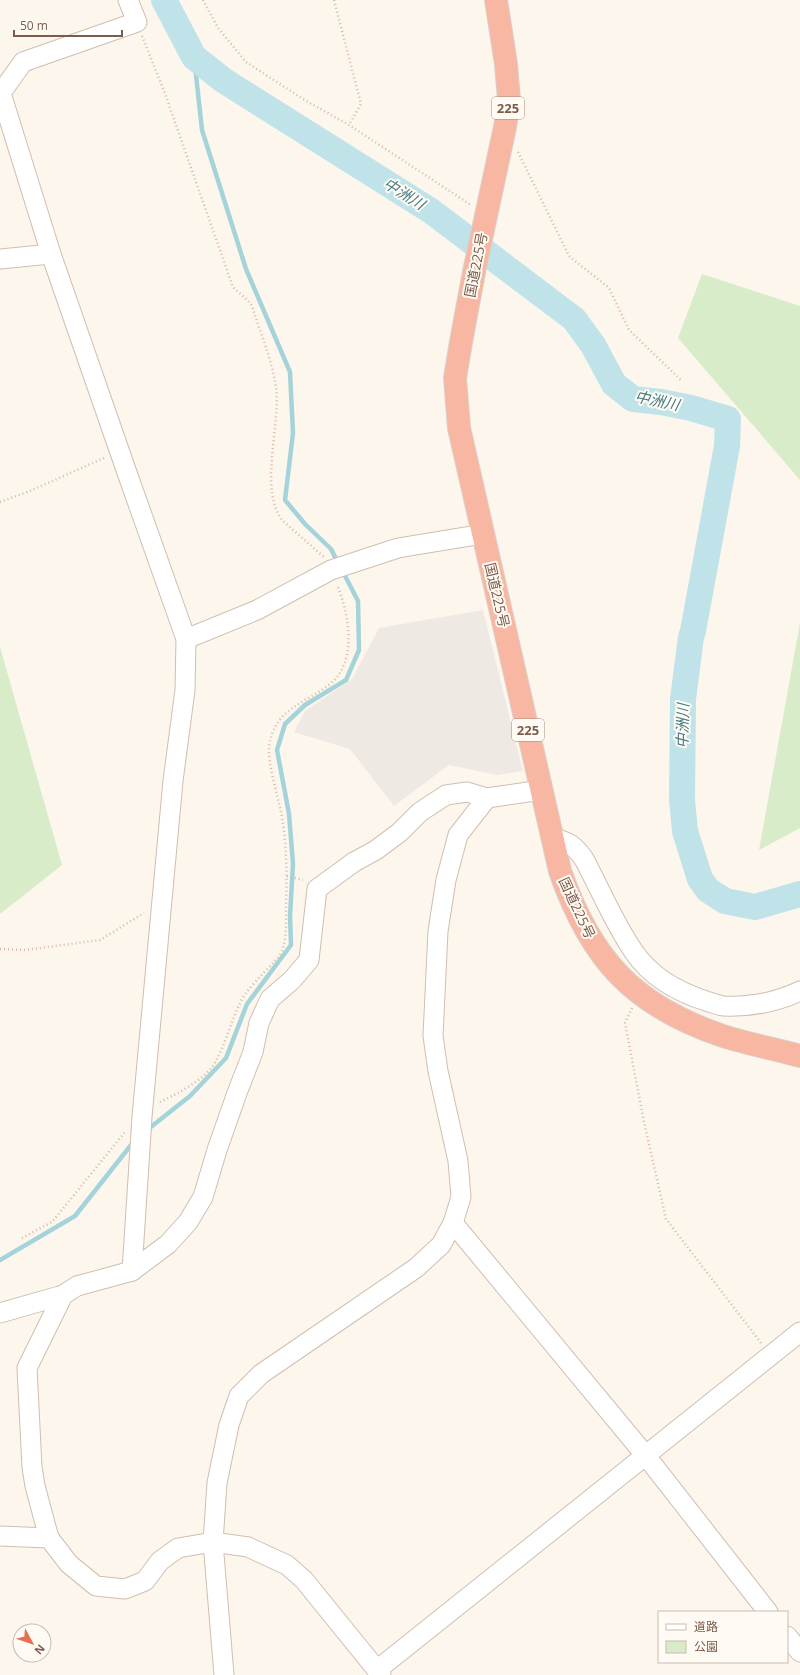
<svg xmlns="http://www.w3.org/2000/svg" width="800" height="1675" font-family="'Open Sans','Noto Sans JP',sans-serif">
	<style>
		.industrial { fill: #efe9e4 }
		.green { fill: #d8ecc9 }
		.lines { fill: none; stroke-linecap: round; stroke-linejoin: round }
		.stream { stroke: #a5d3da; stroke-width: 4.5 }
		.river { stroke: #bfe3e8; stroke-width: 26 }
		.minor-casing { stroke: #d1beb0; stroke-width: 21 }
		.highway-casing { stroke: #dad1cd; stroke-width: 24 }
		.path { stroke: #d9b8a5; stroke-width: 2.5; stroke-dasharray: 1 3; stroke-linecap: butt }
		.minor { stroke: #fff; stroke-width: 19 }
		.highway { stroke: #f7b7a3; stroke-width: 22 }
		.labels { text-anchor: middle; stroke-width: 4; stroke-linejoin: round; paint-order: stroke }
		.shield { fill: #fffaf3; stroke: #a28b7f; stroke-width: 1 }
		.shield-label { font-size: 13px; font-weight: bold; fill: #7a5c4d }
		.street-label { font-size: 14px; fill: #7a5c4d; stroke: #fffaf3 }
		.water-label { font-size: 15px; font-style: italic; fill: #437c86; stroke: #fffaf3 }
	</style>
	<rect width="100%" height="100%" fill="#fdf6ec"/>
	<polygon class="industrial" points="483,610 523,771 497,775 449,765 394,806 350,749 294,732 305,711 352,679 379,628"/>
	<g class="green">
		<polygon points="702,274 800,306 800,480 678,338"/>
		<polygon points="800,623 800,828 759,850"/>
		<polygon points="0,647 62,865 0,914"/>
	</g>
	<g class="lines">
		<g class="stream">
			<polyline points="194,57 202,130 246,269 290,372 293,433 285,500 305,524 331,549 338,563"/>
			<polyline points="147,1130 190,1096 226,1058 247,1004 291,945 290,916 293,864 289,814 277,750 285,724 305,705 346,680 359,650 358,601 342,570"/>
			<polyline points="0,1260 75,1216 135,1140"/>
		</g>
		<polyline class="river" points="164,0 194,57 223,80 431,211 574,319 593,345 614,384 633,399 661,402 691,408 728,419 727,446 693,631 691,637 683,699 682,800 685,831 700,879 708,890 725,901 755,907 800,894"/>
		<g class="minor-casing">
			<g id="minor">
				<polyline points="128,0 137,22 23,62 1,93 51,254 125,467 186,639 185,690 173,781 142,1117 132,1271"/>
				<polyline points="0,259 51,254"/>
				<polyline points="186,639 257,610 331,570 398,548 483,534"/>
				<path d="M553,838C569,842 574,845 584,859C600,889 614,923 634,952C651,977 680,993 709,1002C713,1003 718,1005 723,1006C749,1007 777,1002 800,991"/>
				<polyline points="453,1223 646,1456 768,1612"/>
				<polyline points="0,1313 63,1295 77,1286 132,1271 168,1244 188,1222 203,1197 217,1150 237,1093 253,1052 259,1023 270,999 292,980 309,960 317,889 354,862 376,850 400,832 420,812 446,795 467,792 487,798"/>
				<polyline points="0,1536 49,1538 69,1564 96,1586 125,1589 145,1581 160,1561 178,1548 213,1542 248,1547 287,1565 304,1580 381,1675"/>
				<polyline points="49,1538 35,1486 32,1467 27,1368 63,1295"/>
				<polyline points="787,1636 800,1652"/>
				<polyline points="377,1670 800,1332"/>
				<polyline points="224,1675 213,1542 217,1483 229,1425 239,1396 261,1374 416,1268 441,1245 453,1223 461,1197 458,1161 438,1071 433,1036 438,931 446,880 458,835 487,798 542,790"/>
			</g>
		</g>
		<g class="highway-casing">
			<path id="highway" d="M496,0L506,64L509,100L505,127L474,272L461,342L455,378L459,428L560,871C591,960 634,1006 723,1036C748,1044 775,1049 800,1056"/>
		</g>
		<g class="path">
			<polyline points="203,0 218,28 246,62 303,99 349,125 471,205"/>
			<polyline points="334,0 361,104 349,125"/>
			<path d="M142,36L164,91L233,287C239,294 247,298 252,306C260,332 272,360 276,387C281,426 258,491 283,521L324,557"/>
			<polyline points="518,152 569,256 609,288 629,330 681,380"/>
			<polyline points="0,502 30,491 106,457"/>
			<polyline points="287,876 303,880"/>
			<polyline points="0,949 25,950 100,940 144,913"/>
			<polyline points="632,1008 625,1023 644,1122 666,1219 761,1343"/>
			<path d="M160,1102C178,1093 208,1079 217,1059C226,1042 231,1021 240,1003C245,991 263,974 273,963C276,960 280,956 282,951C287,937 286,921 286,906C287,875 287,843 281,812C277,795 268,763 269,747C274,708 305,704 330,684C358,662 349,613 337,585"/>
			<polyline points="22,1238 52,1222 125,1132"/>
		</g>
		<use href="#minor" class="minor"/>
		<use href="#highway" class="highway"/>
	</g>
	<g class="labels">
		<g class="shield">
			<rect x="492" y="97" width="32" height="22" rx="3"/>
			<rect x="512" y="719" width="32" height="22" rx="3"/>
		</g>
		<g class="shield-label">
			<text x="508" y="113">225</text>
			<text x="528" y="735">225</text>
		</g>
		<g class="street-label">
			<text transform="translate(476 265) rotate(-79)" y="5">国道225号</text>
			<text transform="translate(497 595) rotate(77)" y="5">国道225号</text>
			<text transform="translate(577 908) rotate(65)" y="5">国道225号</text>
		</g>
		<g class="water-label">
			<text transform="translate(404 194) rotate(32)" y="5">中洲川</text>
			<text transform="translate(657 401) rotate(12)" y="5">中洲川</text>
			<text transform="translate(683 726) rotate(-89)" y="5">中洲川</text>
		</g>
	</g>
	<rect x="658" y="1611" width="130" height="52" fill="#fffaf3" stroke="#cabbb1"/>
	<rect x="666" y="1624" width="20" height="6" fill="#ffffff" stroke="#cabbb1"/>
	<text x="694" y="1631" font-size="12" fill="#7a5c4d">道路</text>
	<rect x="666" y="1641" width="20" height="12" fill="#d8ecc9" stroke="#cabbb1"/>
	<text x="694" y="1651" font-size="12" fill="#7a5c4d">公園</text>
	<g transform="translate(32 1643) rotate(130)"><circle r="19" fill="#fffaf3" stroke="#cabbb1"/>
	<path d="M0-3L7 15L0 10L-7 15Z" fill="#e76f51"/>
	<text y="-6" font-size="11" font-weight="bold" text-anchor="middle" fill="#7a5c4d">N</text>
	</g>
	<path d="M14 30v6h108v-6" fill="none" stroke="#7a5c4d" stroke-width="2"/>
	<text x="20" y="30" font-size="12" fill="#7a5c4d" stroke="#fffaf3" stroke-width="3" paint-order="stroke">50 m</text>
</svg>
